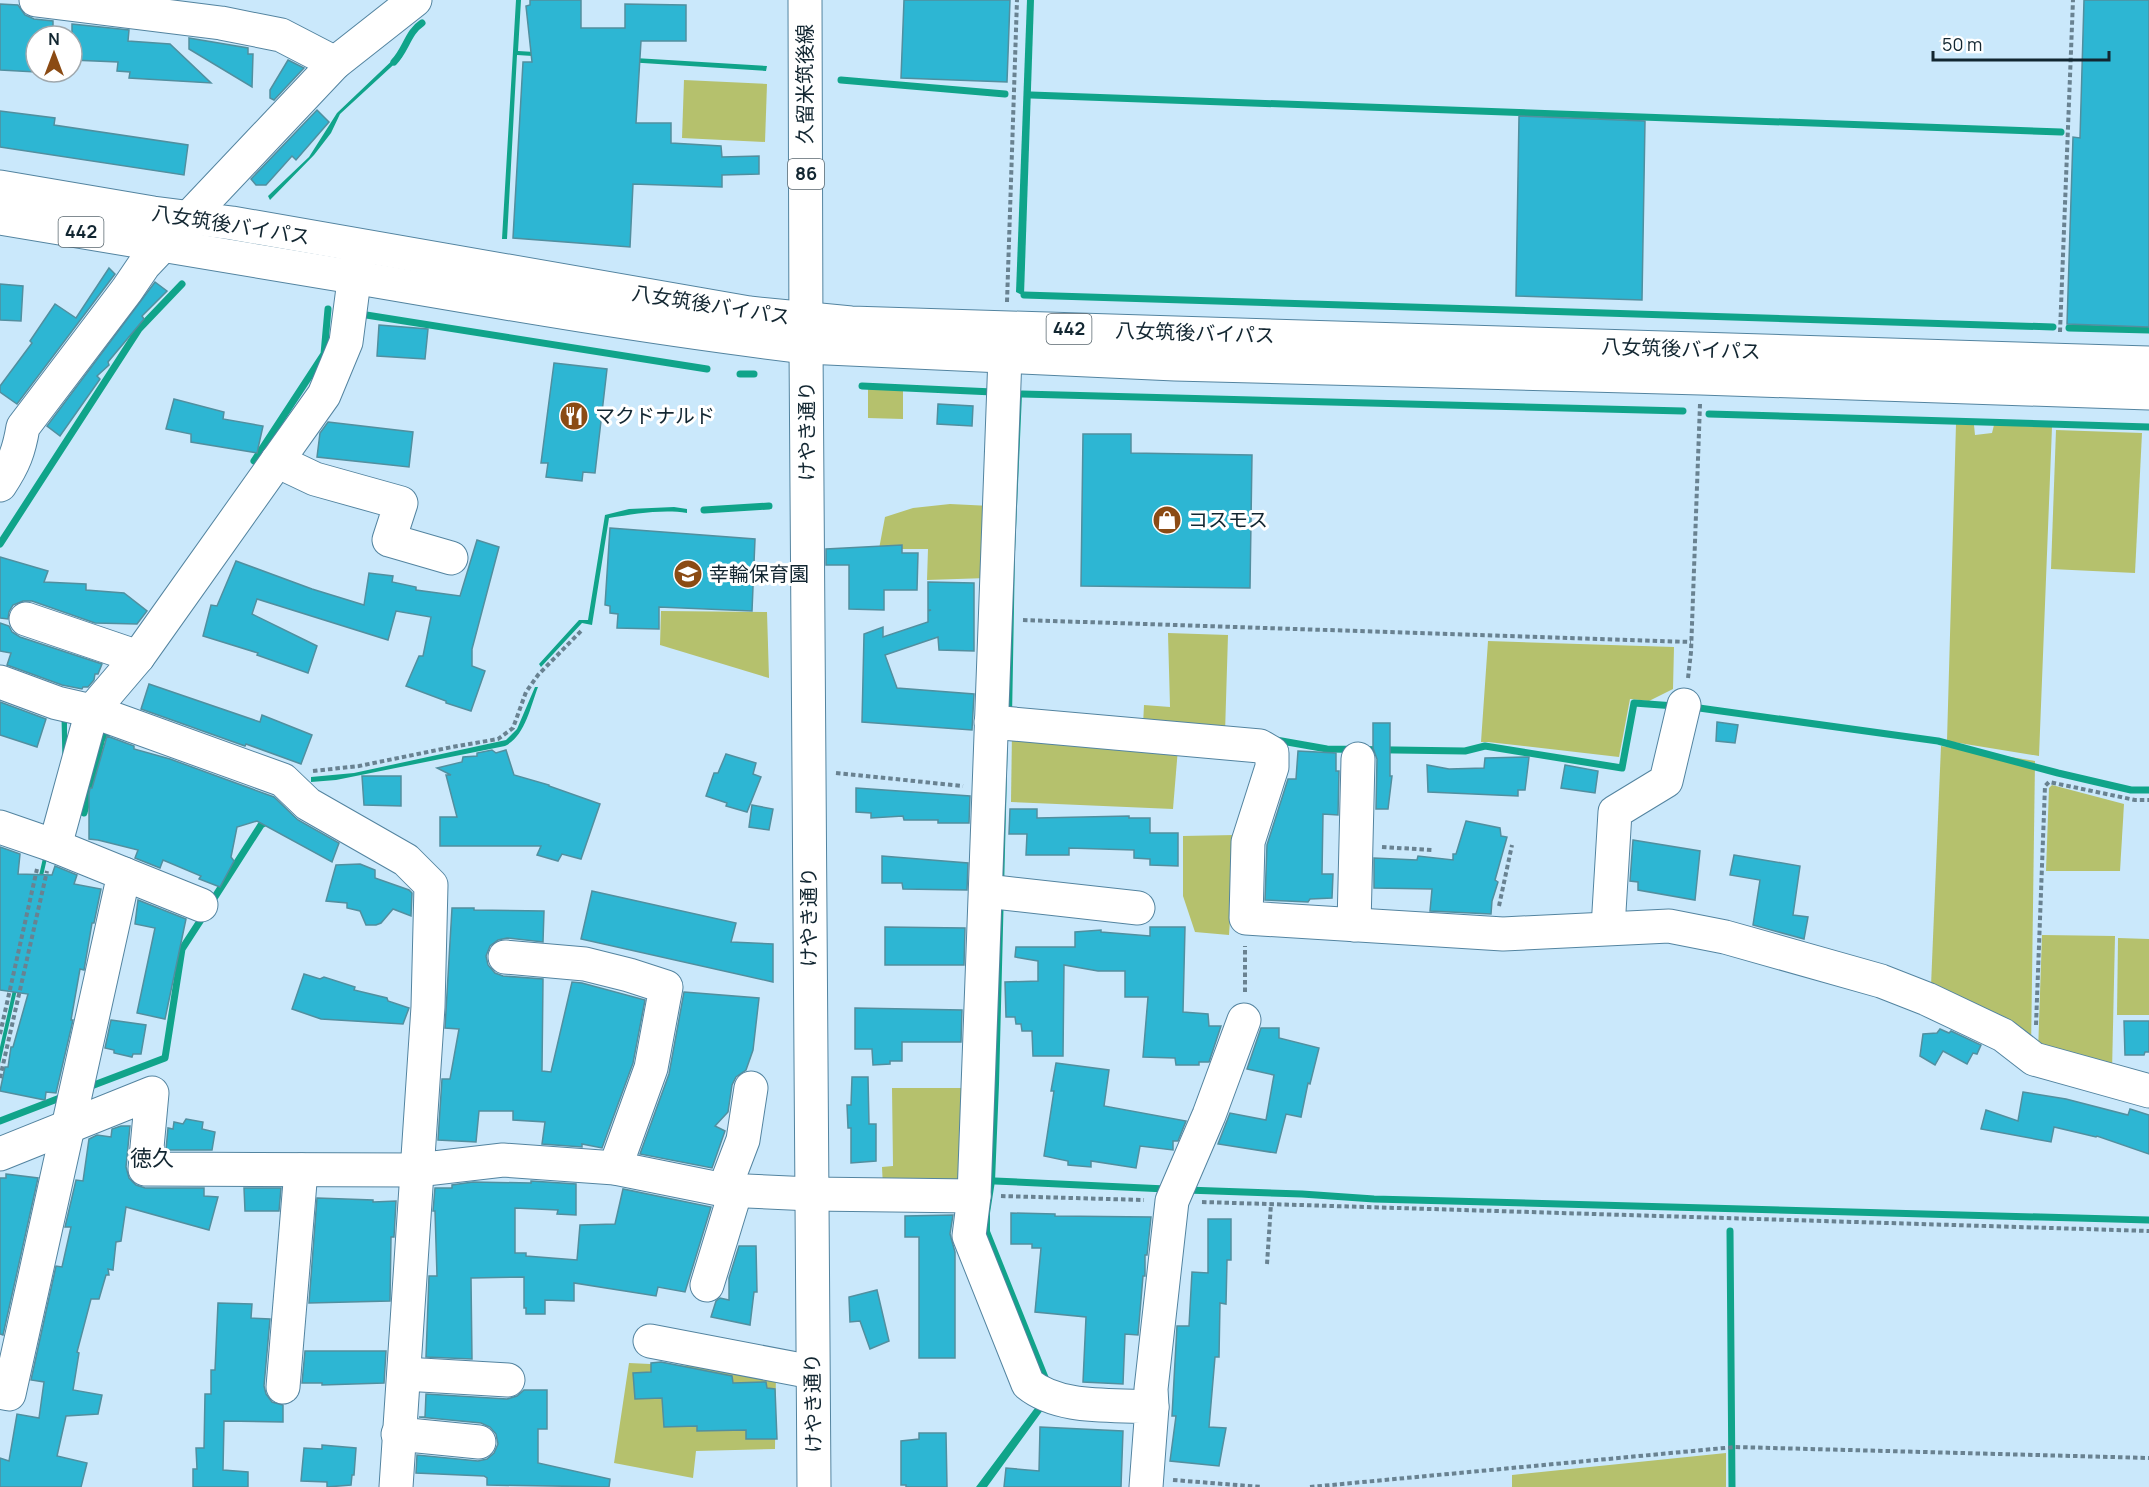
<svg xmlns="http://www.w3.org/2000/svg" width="2149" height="1487" font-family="Manrope,'Noto Sans JP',sans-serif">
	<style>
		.green { fill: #b5c16d }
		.water { fill: #10a48a }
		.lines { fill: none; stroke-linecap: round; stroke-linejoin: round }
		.stream { stroke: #10a48a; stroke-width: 7 }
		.building { fill: #2db6d3; stroke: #518f9f; stroke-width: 1.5 }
		.minor-casing { stroke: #5384a0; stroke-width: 35 }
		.major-casing { stroke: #5384a0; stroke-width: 35 }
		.highway-casing { stroke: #5384a0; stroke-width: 35 }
		.path { stroke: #698291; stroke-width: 4; stroke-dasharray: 4.5 3; stroke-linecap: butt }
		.minor { stroke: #fff; stroke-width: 33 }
		.major { stroke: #fff; stroke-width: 33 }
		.highway { stroke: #fff; stroke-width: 33 }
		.labels { text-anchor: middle; stroke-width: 6; stroke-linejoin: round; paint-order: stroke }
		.shield { fill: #fff; stroke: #59676f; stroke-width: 1.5 }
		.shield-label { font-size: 18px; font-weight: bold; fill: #122631 }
		.street-label { font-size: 20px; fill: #122631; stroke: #fff }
		.poi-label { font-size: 20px; fill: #122631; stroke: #fff; text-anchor: start }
		.quarter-label { font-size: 22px; fill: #122631; stroke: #fff }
	</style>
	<rect width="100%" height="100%" fill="#cae8fb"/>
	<g class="green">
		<polygon points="684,80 767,84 765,142 682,138"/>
		<polygon points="868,389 903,390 903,419 868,418"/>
		<polygon points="1956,424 1974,425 1975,435 1992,433 1994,425 2052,427 2039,756 1947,741"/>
		<polygon points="2056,430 2142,433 2135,573 2051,569"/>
		<polygon points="950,504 991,506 987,578 927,580 928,549 879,549 885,517 913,508"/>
		<polygon points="661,611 767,612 769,678 660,645"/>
		<polygon points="1168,633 1228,635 1225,733 1143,725 1144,705 1170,707"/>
		<polygon points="1488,641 1674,647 1673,689 1649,701 1630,699 1619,757 1488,742 1481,742"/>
		<polygon points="1012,732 1178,748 1173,809 1011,802"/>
		<polygon points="1941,746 2035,761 2031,1051 1931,986"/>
		<polygon points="2052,785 2124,804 2120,871 2046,871 2049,788"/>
		<polygon points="1235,835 1229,935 1195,932 1183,896 1183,836"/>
		<polygon points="2042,935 2115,936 2112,1072 2038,1052"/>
		<polygon points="2118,938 2149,939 2149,1015 2117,1015"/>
		<polygon points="892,1088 972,1088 968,1174 945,1190 883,1188 882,1167 893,1166"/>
		<polygon points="629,1363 776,1370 775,1449 696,1451 693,1478 614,1463"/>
		<polygon points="1726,1453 1726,1487 1512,1487 1512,1475"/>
	</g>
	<g class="water">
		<polygon points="516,0 521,0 518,51 767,66 766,71 517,55 507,239 502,239"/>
		<polygon points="1027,0 1034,0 1024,295 1022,295 1016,292"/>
		<polygon points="399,54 402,57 340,114 331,133 314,155 270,200 268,196 309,157 337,113"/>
		<polygon points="1011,393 1022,394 1015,552 1012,717 1008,733 999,1084 995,1181 990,1213 990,1231 1051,1383 1048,1403 987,1487 976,1487 1038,1404 985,1246"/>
		<path d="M674,507L687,509V513C662,509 635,514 609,518L592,625L582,623L541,667L539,664L579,620H588L605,515L629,509Z"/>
		<path d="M535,687H538C530,708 525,736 505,746L336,780L311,782V777L354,773L506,740L517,729Z"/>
		<polygon points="61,695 67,695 67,784 48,854 0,1064 0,1047 43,858 63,784"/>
	</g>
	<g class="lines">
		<g class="stream">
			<path d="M394,62C406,50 408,32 422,23"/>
			<polyline points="841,80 1005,94"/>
			<polyline points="1031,95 2061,132"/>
			<polyline points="1024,295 2053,327"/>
			<polyline points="360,314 707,369"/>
			<polyline points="2069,328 2149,330"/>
			<polyline points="740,374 754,374"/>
			<polyline points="862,386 993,392"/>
			<polyline points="1022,394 1683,411"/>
			<polyline points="1709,414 2149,427"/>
			<polyline points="254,461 324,354 328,309"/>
			<polyline points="704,510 769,506"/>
			<polyline points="0,544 139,329 182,284"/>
			<polyline points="1692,707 1938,741 2058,773 2131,790 2149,790"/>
			<polyline points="1276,740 1327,749 1465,751 1485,746 1622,768 1634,703 1675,706"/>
			<polyline points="84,813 102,738 109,732 115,732"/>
			<polyline points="211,903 261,825 270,820"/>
			<polyline points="86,1088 165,1058 182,949 204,915"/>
			<polyline points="0,1121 65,1096"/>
			<polyline points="995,1181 1166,1189"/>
			<polyline points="1186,1190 1302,1194 1374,1199 2149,1220"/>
			<polyline points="1730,1231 1732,1487"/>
		</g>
	</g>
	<g class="building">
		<polygon points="530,0 581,0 581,28 625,28 625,4 686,5 686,41 641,41 636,123 671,123 671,143 721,146 722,157 759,156 759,174 722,175 722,187 633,184 630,247 513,238 523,62 532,62 526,6 530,5"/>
		<polygon points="904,0 1010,0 1007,82 901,78"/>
		<polygon points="2084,0 2149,0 2149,327 2067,324 2073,137 2080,138"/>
		<polygon points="0,4 18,5 25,15 34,19 53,21 53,36 36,36 36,72 0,70"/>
		<polygon points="72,24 129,30 128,41 170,44 211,83 129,78 130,72 117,71 118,62 72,60"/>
		<polygon points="189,38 248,48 248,54 253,54 252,87 189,49"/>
		<polygon points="288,60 304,68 274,100 270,98 270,90"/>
		<polygon points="317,110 329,122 296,160 292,156 266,185 256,185 251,179"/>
		<polygon points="0,111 55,118 54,125 188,145 184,175 0,147"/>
		<polygon points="1519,116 1645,121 1642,300 1516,296"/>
		<polygon points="109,268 115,274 17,404 0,392 0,386 32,343 30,341 55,304 76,318"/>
		<polygon points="155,282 167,291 142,316 144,319 108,362 109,365 97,376 100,379 60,436 47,426"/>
		<polygon points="0,284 23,286 21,321 0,320"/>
		<polygon points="379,325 428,329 425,359 377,356"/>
		<polygon points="554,363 607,369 595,473 583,472 582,481 546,477 548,463 541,463"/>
		<polygon points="174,399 224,412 223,419 263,426 257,453 191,442 191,434 166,429"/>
		<polygon points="938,404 973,406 972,426 937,424"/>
		<polygon points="328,422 413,432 409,467 317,457 320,433"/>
		<polygon points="1083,434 1131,434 1131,453 1252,455 1250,588 1081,586"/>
		<polygon points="610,528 755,539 752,611 659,607 659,629 617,628 618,614 610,613 610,606 605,605"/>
		<polygon points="477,540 499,547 472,649 472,666 485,671 471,711 446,703 446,701 406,686 419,656 423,656 431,617 396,611 388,640 257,599 252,614 317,646 308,673 257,655 258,653 203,636 211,605 217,606 236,561 312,589 364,605 369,573 393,576 392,582 416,587 416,590 460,596"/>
		<polygon points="902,545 902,553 918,553 917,590 884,590 884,610 849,609 849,565 826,565 826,549"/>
		<polygon points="0,557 48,571 44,582 86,584 86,590 124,593 147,611 137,624 95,623 32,601 23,601 13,605 9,612 8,619 0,618"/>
		<polygon points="928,582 974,583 974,651 939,650 938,637 885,655 897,688 974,694 972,730 862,722 864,634 883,627 883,637 928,622 928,611 931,610 928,610"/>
		<polygon points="0,623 9,626 12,632 20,637 102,664 98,674 95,674 94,680 88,687 83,687 82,689 62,685 7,665 11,653 0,651"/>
		<polygon points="149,684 260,722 262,715 312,735 301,764 246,744 245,746 141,709"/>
		<polygon points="0,702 46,719 37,747 0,735"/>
		<polygon points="1717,722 1738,725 1735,743 1716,741"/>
		<polygon points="1373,723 1390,723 1390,776 1392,776 1388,809 1376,809 1377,759 1373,748"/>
		<polygon points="107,736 134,746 134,749 170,759 274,797 298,820 339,843 332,862 257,821 237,827 231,857 234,861 220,887 199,879 201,876 163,860 160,868 135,858 138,850 98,840 89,839 89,794 90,788 92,788"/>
		<polygon points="492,750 496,753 506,750 514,775 549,785 549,786 600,804 581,859 562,854 558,861 537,855 541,846 440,846 440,817 457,817 446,775 451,775 437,768 462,762 463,757 477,756 477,753"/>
		<polygon points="1298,751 1336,753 1336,771 1339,771 1338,815 1323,814 1322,874 1333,874 1332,898 1310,899 1308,902 1265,900 1267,845 1288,779 1296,779"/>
		<polygon points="726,754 756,763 753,774 761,777 747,812 726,806 727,803 706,796 714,773 718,773"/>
		<polygon points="1529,757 1525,790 1518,790 1518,796 1428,792 1427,765 1449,769 1484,768 1485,758"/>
		<polygon points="1565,765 1598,771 1595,793 1561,788"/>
		<polygon points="362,776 401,776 401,806 364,805"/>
		<polygon points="856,788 970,796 969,823 938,823 938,820 904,820 903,816 871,818 871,813 856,812"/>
		<polygon points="752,805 773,809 769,830 749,827"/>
		<polygon points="1010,809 1037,809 1037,818 1129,816 1129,818 1150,818 1150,833 1178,833 1178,866 1150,865 1150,859 1134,858 1134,850 1069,848 1069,855 1026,855 1027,834 1009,834"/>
		<polygon points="1466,821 1500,828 1501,836 1507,837 1495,880 1498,882 1492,901 1491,914 1430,911 1432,889 1374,888 1374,858 1417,860 1418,856 1453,860 1453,854 1456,854"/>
		<polygon points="1633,840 1700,851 1695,900 1638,890 1638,882 1630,881"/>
		<polygon points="0,847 20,854 18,874 52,875 55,866 77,875 74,884 101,889 94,923 92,923 84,970 80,969 71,1020 73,1020 56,1093 46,1092 45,1100 0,1091 5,1067 8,1067 11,1047 13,1047 28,994 0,990"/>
		<polygon points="1734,855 1800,866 1793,915 1808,917 1804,939 1753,925 1760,880 1730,875"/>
		<polygon points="882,856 968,863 967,890 903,889 902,883 882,883"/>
		<polygon points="360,864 375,870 375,878 409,890 412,893 411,916 393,909 381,923 376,925 366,925 360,911 347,908 347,903 326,901 336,865"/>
		<polygon points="592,891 736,923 731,942 773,944 773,982 581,939"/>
		<polygon points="138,900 186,919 165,1019 137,1013 155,928 135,924"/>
		<polygon points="452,908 474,908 474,910 544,911 543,942 507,938 498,940 490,946 486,956 488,965 495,973 503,976 543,979 542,1071 551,1072 572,982 582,983 645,1000 633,1063 602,1148 582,1144 582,1147 542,1144 545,1122 513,1120 513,1111 479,1111 476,1142 438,1140 442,1079 450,1079 459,1029 445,1028"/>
		<polygon points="885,927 965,928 964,965 885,965"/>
		<polygon points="1150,927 1185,927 1183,1012 1208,1014 1209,1026 1221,1026 1209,1062 1199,1062 1199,1065 1176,1065 1175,1058 1143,1057 1148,997 1125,997 1125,971 1098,971 1064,965 1063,1056 1033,1056 1032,1031 1022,1031 1021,1024 1016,1024 1015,1017 1006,1017 1005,982 1038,981 1038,961 1015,957 1016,947 1075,947 1075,932 1101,930 1101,932 1150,936"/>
		<polygon points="304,974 320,979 324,977 355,987 354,990 387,998 388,1001 409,1008 403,1024 321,1019 292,1009"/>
		<polygon points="684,992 759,998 753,1050 746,1070 736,1077 732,1085 728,1112 715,1126 725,1131 712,1168 640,1154 669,1074"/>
		<polygon points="855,1008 962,1010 961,1042 902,1042 902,1061 890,1061 890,1064 873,1065 872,1049 855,1049"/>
		<polygon points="111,1020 146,1025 141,1054 133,1054 132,1057 114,1053 114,1050 105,1048"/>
		<polygon points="2124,1021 2149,1021 2149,1052 2145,1052 2144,1055 2125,1055"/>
		<polygon points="1261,1028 1279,1028 1279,1038 1319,1048 1310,1084 1308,1083 1301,1117 1286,1114 1276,1153 1218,1144 1230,1113 1266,1120 1274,1075 1247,1069"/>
		<polygon points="1940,1029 1949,1033 1951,1031 1981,1045 1977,1054 1973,1053 1967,1064 1943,1051 1935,1065 1920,1056 1923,1034 1937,1033"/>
		<polygon points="1056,1063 1109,1070 1104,1106 1186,1121 1178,1141 1173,1141 1173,1150 1140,1146 1136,1168 1091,1161 1091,1167 1068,1165 1068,1161 1044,1156 1054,1091 1051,1091"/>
		<polygon points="852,1077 868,1077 869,1124 876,1124 876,1161 851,1163 851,1128 848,1128 847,1105 851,1105"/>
		<polygon points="2023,1092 2066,1099 2128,1115 2130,1109 2149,1115 2149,1154 2097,1136 2096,1137 2054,1127 2051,1142 1981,1129 1986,1110 2018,1121"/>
		<polygon points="186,1119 203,1122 202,1129 215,1132 212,1150 166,1150 168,1128 173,1129 174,1122 183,1124"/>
		<polygon points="121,1126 130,1126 126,1167 129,1178 136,1185 145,1188 204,1188 204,1196 218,1197 209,1230 126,1207 121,1241 116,1242 113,1270 108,1269 109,1275 106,1275 99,1299 91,1299 77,1352 79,1353 73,1390 102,1395 98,1414 66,1416 57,1456 87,1463 81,1487 0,1487 0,1458 9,1461 17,1414 39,1418 44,1382 31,1380 56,1266 62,1267 71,1227 65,1227 76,1180 83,1181 89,1139 97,1135 111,1137 112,1129"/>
		<polygon points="6,1174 38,1178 3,1335 0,1334 0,1178 6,1178"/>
		<polygon points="531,1181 576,1184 576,1215 557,1214 558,1210 515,1208 515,1253 526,1253 526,1256 577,1260 580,1225 615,1224 623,1189 711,1207 685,1292 658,1287 656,1296 574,1283 574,1301 545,1300 545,1314 526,1314 526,1308 524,1308 524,1277 471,1278 472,1359 426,1357 429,1276 437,1276 435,1211 433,1211 435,1188 452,1188 452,1185 473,1182 531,1183"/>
		<polygon points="244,1188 281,1188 279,1211 245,1211"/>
		<polygon points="317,1198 373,1200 373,1202 396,1201 394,1237 391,1237 390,1301 309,1303"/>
		<polygon points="1011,1213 1055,1214 1055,1216 1151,1217 1147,1255 1145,1255 1145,1276 1143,1276 1138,1335 1125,1334 1123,1384 1083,1382 1086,1317 1035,1312 1041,1248 1032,1248 1032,1244 1011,1244"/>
		<polygon points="953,1215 950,1234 955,1252 955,1358 919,1358 919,1237 905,1237 905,1216"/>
		<polygon points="1208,1219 1231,1219 1231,1260 1227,1260 1226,1304 1220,1303 1219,1357 1215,1357 1209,1427 1226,1428 1219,1466 1170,1461 1176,1416 1172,1416 1177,1326 1189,1326 1192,1272 1208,1273"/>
		<polygon points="739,1246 756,1246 757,1292 754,1292 750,1325 711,1317 716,1301 720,1298 729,1300 729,1278"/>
		<polygon points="877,1290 889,1341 870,1349 860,1321 850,1322 849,1297"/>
		<polygon points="218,1303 252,1304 251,1318 270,1319 264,1386 266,1394 272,1402 283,1405 283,1422 224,1421 223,1470 248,1472 248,1487 193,1487 193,1469 197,1469 196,1448 204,1448 205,1394 211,1394 211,1370 215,1370"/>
		<polygon points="305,1351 386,1351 384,1383 322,1385 322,1383 302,1383"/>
		<polygon points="661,1362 732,1376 733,1383 766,1382 767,1388 775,1389 777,1439 746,1439 746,1430 697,1431 697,1426 664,1427 662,1398 635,1399 633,1373 651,1372 651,1363"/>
		<polygon points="524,1390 547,1390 547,1429 538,1429 538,1463 610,1479 609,1487 487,1485 487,1478 484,1476 416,1473 417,1455 478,1461 487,1459 494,1453 498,1444 496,1434 490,1427 481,1423 419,1417 425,1417 426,1394 507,1399 517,1396"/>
		<polygon points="1040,1427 1123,1431 1121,1487 1004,1487 1006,1468 1039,1471"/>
		<polygon points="919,1433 946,1433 947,1487 906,1487 906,1485 901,1485 901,1441 919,1439"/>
		<polygon points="322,1445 356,1448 354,1475 352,1475 351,1485 327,1487 327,1482 301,1481 304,1448 322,1449"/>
	</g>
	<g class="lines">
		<g class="minor-casing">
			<g id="minor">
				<polyline points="36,0 221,23 281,35 335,63"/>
				<path d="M1006,329L974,1196L969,1236L1028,1384C1060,1410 1112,1404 1152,1407L1146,1487"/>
				<polyline points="806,347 814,1487"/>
				<polyline points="277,461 315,479 401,503 389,540 451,558"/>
				<path d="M0,485C14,464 19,451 23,427L127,290L144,265L335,63L415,0"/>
				<polyline points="26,619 138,657"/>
				<polyline points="0,682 57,703 92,711 283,780 308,804 406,860 431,885 428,1007 396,1487"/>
				<polyline points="991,722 1260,746 1272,753 1272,767 1248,842 1246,918 1503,934 1669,926 1725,937 1881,981 1927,999 2003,1035 2034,1059 2149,1091"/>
				<polyline points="0,827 55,846 124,874 9,1394 0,1392"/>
				<polyline points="55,846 92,711 138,657 324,395 346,342 358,250"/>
				<polyline points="124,874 201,905"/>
				<polyline points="986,891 1138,908"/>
				<polyline points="1354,925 1358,759"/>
				<polyline points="1608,928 1615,812 1666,781 1684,705"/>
				<polyline points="505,957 585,964 629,975 666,987 651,1068 615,1168"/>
				<polyline points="0,1154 152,1093 145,1169 417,1170 503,1160 615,1168 724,1190 811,1194 974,1196"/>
				<polyline points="724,1190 743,1140 751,1088"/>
				<polyline points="707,1285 736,1190"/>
				<polyline points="650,1341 812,1372"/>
				<polyline points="404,1374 508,1380"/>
				<polyline points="283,1387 301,1170"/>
				<polyline points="1152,1407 1151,1389 1172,1201 1209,1115 1244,1020"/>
				<polyline points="398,1434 479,1442"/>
			</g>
		</g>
		<g class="major-casing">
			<polyline id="major" points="805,0 806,346"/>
		</g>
		<g class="highway-casing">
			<g id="highway">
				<polyline points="0,187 153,213 232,223 749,313 851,323 2149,363"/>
				<path d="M0,218C118,238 236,257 353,277C504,303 655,329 806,347L1175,364L1701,378L2149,393"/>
			</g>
		</g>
		<g class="path">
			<polyline points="1007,302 1017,0"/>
			<polyline points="2060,332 2073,0"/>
			<polyline points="1023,620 1691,642"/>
			<polyline points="1688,678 1691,652 1700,404"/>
			<polyline points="313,771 359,766 452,747 498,739 513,728 526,692 538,675 581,631"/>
			<polyline points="836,773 963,786"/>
			<polyline points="1382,847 1432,850"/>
			<polyline points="1499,906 1512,845"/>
			<polyline points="1245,992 1245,946"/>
			<polyline points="2036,1025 2045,786 2049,782 2135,800 2149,800"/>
			<polyline points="0,1034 37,869"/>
			<polyline points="0,1078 47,871"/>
			<polyline points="1001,1196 1144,1200"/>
			<polyline points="1202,1202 2149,1231"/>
			<polyline points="1267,1264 1271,1204"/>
			<polyline points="1173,1480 1262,1487"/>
			<polyline points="1310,1487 1735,1447 2149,1458"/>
		</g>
		<use href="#minor" class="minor"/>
		<use href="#major" class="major"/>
		<use href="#highway" class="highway"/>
	</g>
	<defs>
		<g id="restaurant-disc" transform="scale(1.5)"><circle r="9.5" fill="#8b4b14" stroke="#fff"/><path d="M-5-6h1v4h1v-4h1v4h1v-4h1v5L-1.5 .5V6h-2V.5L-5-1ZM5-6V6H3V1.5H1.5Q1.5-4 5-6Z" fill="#fff"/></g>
		<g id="shop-disc" transform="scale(1.5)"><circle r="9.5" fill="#8b4b14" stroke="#fff"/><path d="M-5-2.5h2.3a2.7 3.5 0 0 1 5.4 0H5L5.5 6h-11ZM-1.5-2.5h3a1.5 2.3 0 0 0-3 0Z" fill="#fff"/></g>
		<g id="school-disc" transform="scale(1.5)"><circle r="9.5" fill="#8b4b14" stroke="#fff"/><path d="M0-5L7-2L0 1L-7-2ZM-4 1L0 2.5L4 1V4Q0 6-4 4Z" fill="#fff"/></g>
	</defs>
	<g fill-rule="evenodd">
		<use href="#restaurant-disc" x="574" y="416"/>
		<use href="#shop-disc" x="1167" y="520"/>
		<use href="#school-disc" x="688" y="574"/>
	</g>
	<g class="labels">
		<g class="shield">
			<rect x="788" y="159" width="36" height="30" rx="4.5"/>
			<rect x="58.5" y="217" width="45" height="30" rx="4.5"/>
			<rect x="1046.5" y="314" width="45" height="30" rx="4.5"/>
		</g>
		<g class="shield-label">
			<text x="806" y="180">86</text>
			<text x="81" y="238">442</text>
			<text x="1069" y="335">442</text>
		</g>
		<g class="street-label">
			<text transform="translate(805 84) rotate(-90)" y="7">久留米筑後線</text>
			<text transform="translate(231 225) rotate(9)" y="7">八女筑後バイパス</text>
			<text transform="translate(711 305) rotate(9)" y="7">八女筑後バイパス</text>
			<text transform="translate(1195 333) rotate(2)" y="7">八女筑後バイパス</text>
			<text transform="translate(1681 349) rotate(2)" y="7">八女筑後バイパス</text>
			<text transform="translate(807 431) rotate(-90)" y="7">けやき通り</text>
			<text transform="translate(809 917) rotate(-90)" y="7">けやき通り</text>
			<text transform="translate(813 1403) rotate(-91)" y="7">けやき通り</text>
		</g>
		<g class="poi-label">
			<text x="595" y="423">マクドナルド</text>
			<text x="1188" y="527">コスモス</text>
			<text x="709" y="581">幸輪保育園</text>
		</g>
		<g class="quarter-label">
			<text x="152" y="1166">徳久</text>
		</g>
	</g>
	<g transform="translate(54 54)"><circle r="28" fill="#ffffff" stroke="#a0a8ad" stroke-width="1.5"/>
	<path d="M0-4.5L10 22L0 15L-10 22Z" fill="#8b4b14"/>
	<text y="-9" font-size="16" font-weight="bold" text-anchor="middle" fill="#122631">N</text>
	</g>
	<path d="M1933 51v9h176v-9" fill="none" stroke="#122631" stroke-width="3"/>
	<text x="1942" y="51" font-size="18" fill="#122631" stroke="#ffffff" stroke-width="4.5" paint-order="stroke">50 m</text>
</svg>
